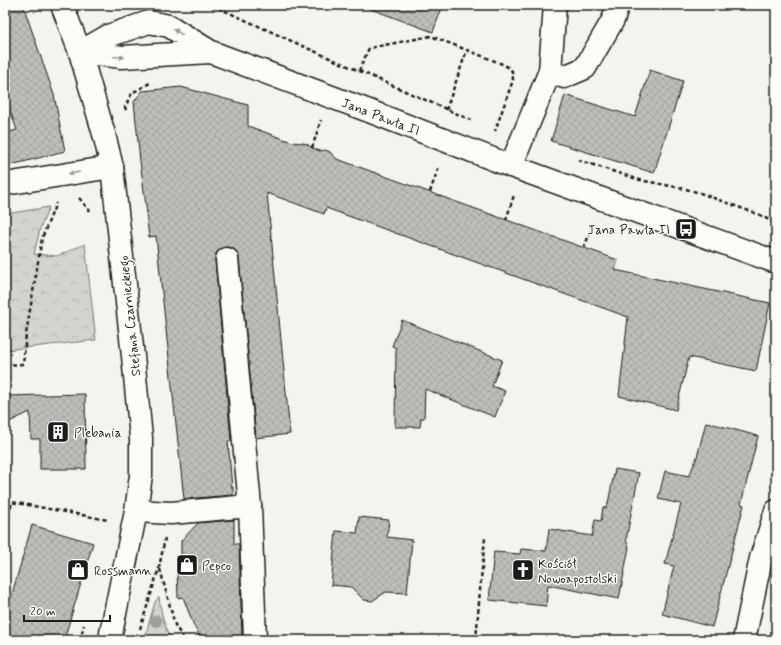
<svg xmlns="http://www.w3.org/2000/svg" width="781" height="645" font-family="Mynerve,sans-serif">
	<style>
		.grass { fill: url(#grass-dots); stroke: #787876 }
		.park { fill: url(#park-crowns); stroke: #787876 }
		.building { fill: url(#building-cross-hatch); stroke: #1c1c1c }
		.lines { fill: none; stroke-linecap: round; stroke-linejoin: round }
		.minor-casing { stroke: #1c1c1c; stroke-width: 25 }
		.path { stroke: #1c1c1c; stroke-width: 2.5; stroke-dasharray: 4 3; stroke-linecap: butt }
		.minor { stroke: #fdfcf7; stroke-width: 22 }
		.tree { fill: #a0a09d }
		.oneway { fill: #989794 }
		.labels { text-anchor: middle; stroke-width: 3; stroke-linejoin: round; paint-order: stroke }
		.street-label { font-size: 13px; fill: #1c1c1c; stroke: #fdfcf7 }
		.poi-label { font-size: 13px; fill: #1c1c1c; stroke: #fdfcf7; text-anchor: start }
	</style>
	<defs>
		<pattern id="grass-dots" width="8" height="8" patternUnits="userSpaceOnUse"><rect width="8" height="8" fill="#d4d3cf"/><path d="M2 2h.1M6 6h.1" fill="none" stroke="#b5b5b1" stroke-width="1.8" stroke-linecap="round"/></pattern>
		<pattern id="park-crowns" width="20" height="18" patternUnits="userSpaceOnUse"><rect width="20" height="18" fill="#d4d3cf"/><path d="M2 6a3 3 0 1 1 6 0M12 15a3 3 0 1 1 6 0" fill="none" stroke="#b5b5b1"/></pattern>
		<pattern id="building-cross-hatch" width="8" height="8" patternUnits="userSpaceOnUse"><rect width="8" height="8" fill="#bebdba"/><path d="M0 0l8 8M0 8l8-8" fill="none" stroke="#a3a29f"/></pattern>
	</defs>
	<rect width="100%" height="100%" fill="#f4f3ee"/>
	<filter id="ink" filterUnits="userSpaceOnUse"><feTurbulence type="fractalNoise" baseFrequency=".025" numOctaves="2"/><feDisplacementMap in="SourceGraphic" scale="8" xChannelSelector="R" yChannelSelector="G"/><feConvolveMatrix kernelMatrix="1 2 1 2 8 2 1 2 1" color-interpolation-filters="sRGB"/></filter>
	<g filter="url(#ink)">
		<path class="grass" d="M159,597C161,612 164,626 171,640H144L155,602Z"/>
		<polygon class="park" points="49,207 40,229 34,254 57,256 85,244 96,340 5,350 5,214"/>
		<g class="building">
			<polygon points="5,5 23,5 54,95 65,151 23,162 5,166 5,133 17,130 5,96"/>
			<polygon points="368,5 443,5 433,32 368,8"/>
			<polygon points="650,70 683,81 654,173 551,141 565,95 635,117"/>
			<polygon points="181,87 248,105 248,126 292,142 303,143 307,144 312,148 320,151 325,150 330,152 337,159 618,260 615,270 770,303 756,371 689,357 676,410 619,396 628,317 326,208 324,214 267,193 290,434 256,438 239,258 237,252 233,248 225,247 220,249 216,253 215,260 231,441 228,441 232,488 233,487 233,495 184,499 156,236 149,237 146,213 147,213 140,161 134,102 142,91"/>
			<polygon points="402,320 502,360 492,386 505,391 495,417 425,389 424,418 421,418 420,427 395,427 396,348 392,346"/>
			<polygon points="85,394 86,469 40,469 40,439 31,439 30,412 5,424 5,396"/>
			<polygon points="706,422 758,436 741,504 744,505 712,627 662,614 674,566 665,564 681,504 658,499 665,471 689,476 697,457"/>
			<polygon points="615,469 639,473 626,540 629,547 619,599 548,585 546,606 489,600 494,552 520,554 521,549 546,551 549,529 592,536 595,520 601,521 603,507 607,508"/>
			<polygon points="359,517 389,520 387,537 412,540 407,593 386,592 372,601 364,600 351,587 331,585 336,531 357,533"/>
			<polygon points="234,520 234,544 239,544 242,640 201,640 194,626 183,597 178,598 177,570 181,570 181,541 198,523"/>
			<polygon points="32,525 93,543 64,640 5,640 5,618"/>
		</g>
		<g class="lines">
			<g class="minor-casing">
				<g id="minor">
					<polyline points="62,5 80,52 104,134 112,167 133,356 141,438 141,475 136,511 111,633 111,640"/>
					<polyline points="80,52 108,36 149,22 169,26 211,52 369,111 511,166 776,262"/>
					<polyline points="80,52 122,57 211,52"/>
					<polyline points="550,71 564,77 585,68 613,20 618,5"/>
					<polyline points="511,166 550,71 555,5"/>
					<polyline points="5,184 112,167"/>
					<polyline points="250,506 255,639"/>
					<polyline points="136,511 171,513 250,506 227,259"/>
					<polyline points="744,640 761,558 776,511"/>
				</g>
			</g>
			<g class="path">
				<polyline points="32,5 35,12"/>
				<polyline points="212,5 307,48 471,120"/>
				<polyline points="359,71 369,48 431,36 505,65 512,71 513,80 495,131"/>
				<polyline points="126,110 125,107 132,93 150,83"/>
				<polyline points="446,110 467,50"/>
				<polyline points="312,148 321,120"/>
				<polyline points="578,160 640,180 686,189 700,193 760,215 776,224"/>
				<polyline points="430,192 439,166"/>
				<polyline points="79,198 90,211"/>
				<polyline points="506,220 514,195"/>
				<polyline points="584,248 593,224"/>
				<polyline points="5,365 23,364 26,334 42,238 56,203"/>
				<polyline points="5,528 12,502 108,520"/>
				<polyline points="160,569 175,625 184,640"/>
				<polyline points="140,629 159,568 165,538"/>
				<polyline points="80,640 84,625"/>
				<polyline points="476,640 480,590 485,538"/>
			</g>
			<use href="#minor" class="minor"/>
		</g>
		<circle class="tree" cx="156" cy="621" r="6"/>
		<defs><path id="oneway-solid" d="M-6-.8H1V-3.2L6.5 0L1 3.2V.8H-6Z"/></defs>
		<g class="oneway">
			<use href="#oneway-solid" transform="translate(178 32) rotate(-148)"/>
			<use href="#oneway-solid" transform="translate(119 57) rotate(3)"/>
			<use href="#oneway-solid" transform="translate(74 173) rotate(171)"/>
		</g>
	</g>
	<defs>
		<g id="bus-square" transform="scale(1.15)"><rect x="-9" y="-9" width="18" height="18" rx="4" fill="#1c1c1c" stroke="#fdfcf7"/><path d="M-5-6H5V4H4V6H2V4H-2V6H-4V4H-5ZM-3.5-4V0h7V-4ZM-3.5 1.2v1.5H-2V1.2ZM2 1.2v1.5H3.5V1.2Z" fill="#fff"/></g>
		<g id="building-square" transform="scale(1.15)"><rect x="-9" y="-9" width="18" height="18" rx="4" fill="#1c1c1c" stroke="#fdfcf7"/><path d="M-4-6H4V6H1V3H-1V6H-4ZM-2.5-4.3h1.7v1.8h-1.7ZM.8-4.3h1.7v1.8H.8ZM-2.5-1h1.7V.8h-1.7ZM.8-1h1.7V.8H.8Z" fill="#fff"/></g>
		<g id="shop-square" transform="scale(1.15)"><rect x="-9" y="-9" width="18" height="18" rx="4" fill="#1c1c1c" stroke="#fdfcf7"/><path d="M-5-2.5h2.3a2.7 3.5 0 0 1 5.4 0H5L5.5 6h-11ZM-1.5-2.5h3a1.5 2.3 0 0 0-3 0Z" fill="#fff"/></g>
		<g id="church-square" transform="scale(1.15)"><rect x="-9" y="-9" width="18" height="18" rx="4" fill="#1c1c1c" stroke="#fdfcf7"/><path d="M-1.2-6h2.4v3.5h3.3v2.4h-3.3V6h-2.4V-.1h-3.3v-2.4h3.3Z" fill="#fff"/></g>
	</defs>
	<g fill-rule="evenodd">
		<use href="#bus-square" x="686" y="229"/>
		<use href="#building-square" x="58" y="432"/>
		<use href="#shop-square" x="187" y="565"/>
		<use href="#shop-square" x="78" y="570"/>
		<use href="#church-square" x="523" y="570"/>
	</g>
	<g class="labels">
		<g class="street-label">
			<text transform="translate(381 116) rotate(21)" y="5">Jana Pawła II</text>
			<text transform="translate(129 316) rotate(-96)" y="5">Stefana Czarnieckiego</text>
		</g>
		<g class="poi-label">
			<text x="670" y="234" text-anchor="end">Jana Pawła II</text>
			<text x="74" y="437">Plebania</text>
			<text x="538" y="568">Kościół<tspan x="538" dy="15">Nowoapostolski</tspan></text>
			<text x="202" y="570">Pepco</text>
			<text x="94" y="575">Rossmann</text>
		</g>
	</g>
	<rect width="781" height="645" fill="none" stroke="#fdfcf7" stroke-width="20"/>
	<rect x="10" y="10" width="761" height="625" fill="none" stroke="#1c1c1c" stroke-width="1.5" filter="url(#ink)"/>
	<path d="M24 615v6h86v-6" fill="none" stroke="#1c1c1c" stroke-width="2"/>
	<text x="30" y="615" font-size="12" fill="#1c1c1c" stroke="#fdfcf7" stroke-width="3" paint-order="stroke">20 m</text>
</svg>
